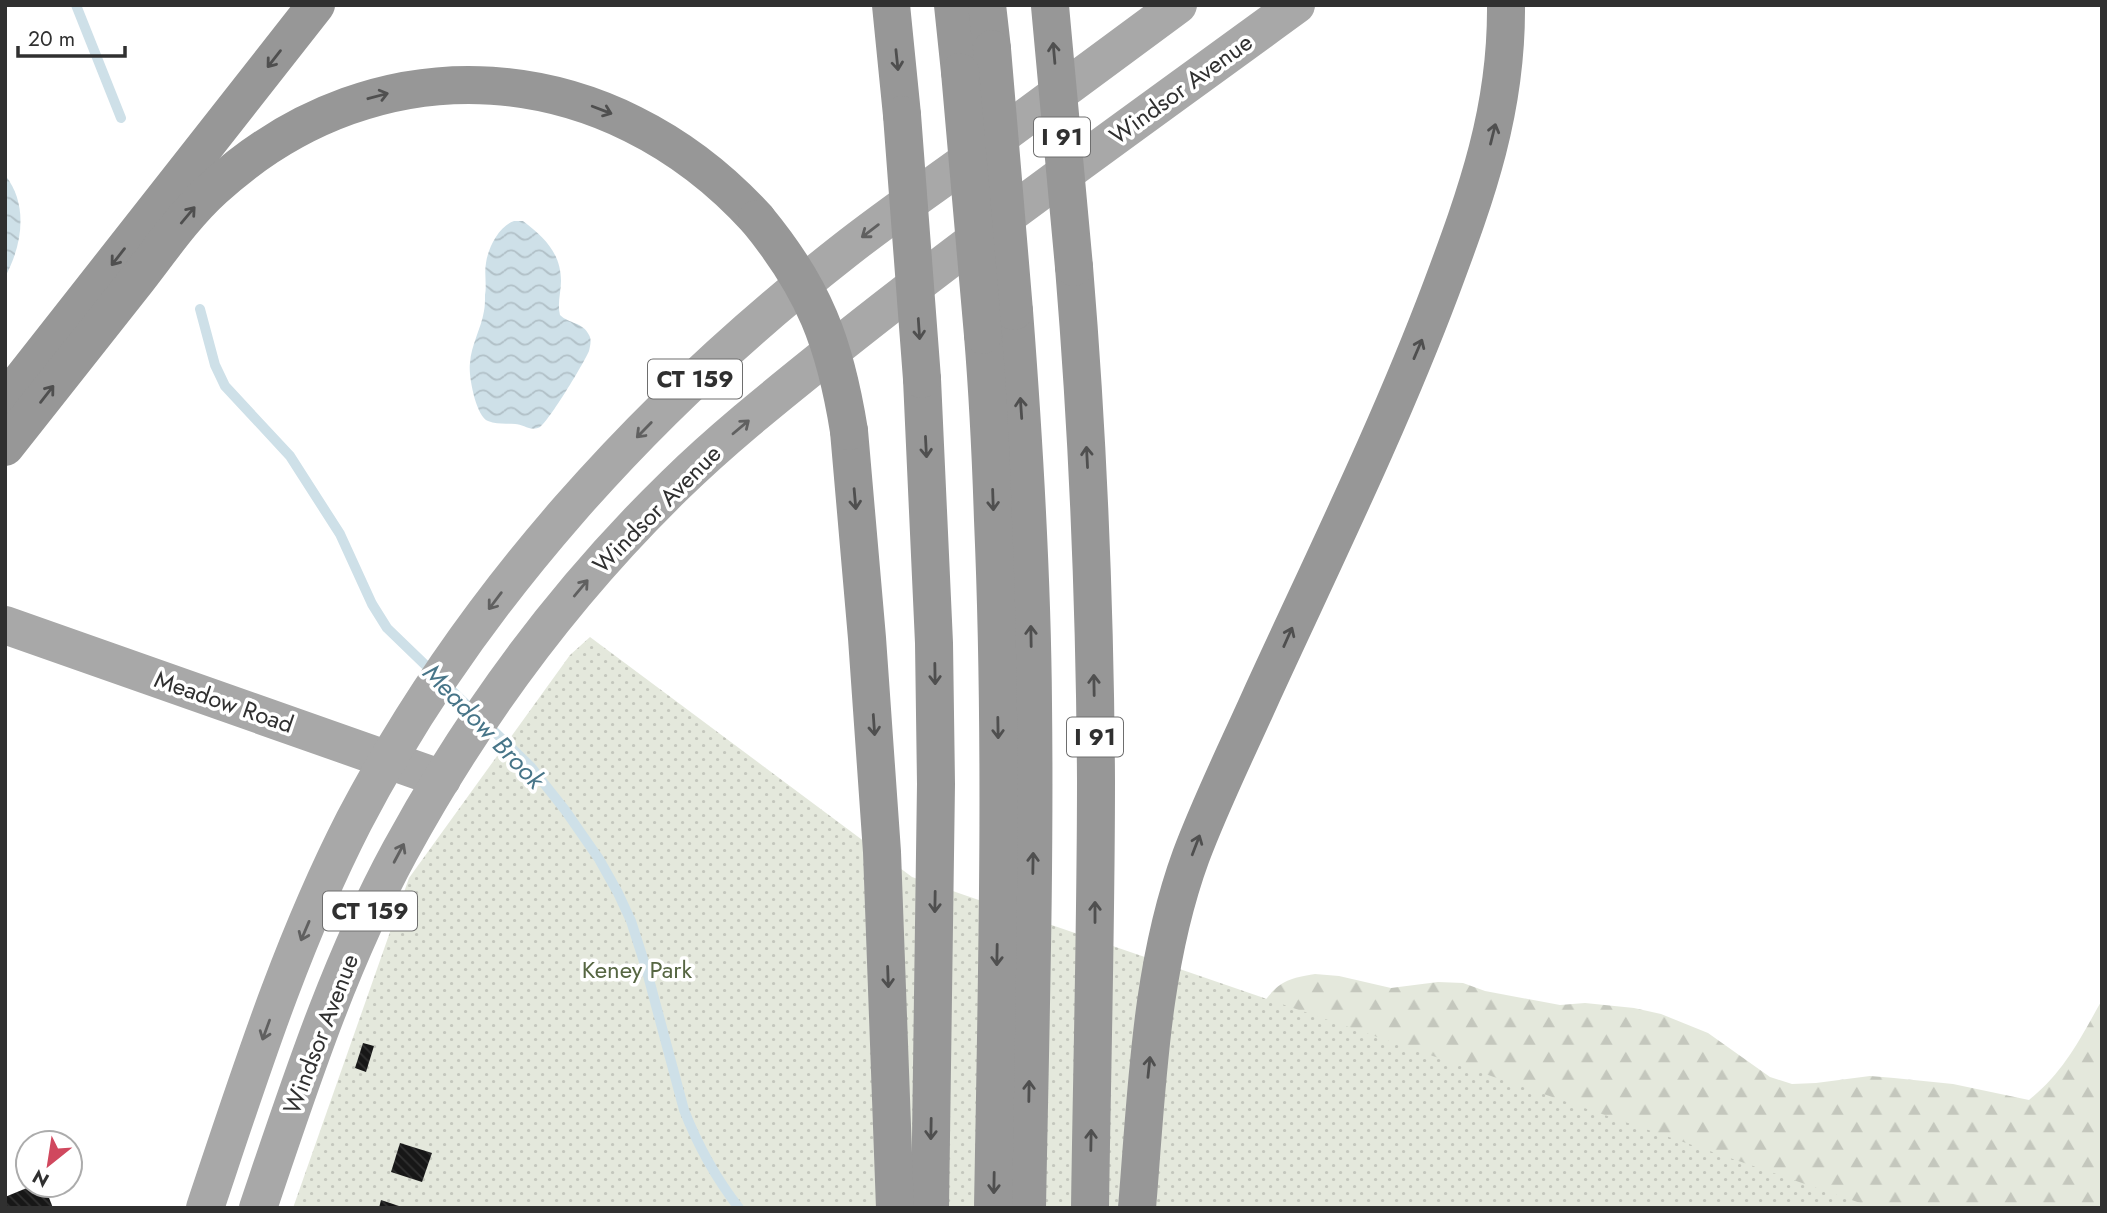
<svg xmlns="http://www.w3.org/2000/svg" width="2107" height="1213" font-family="Jost,sans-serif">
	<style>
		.forest { fill: url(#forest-firs) }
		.park { fill: url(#park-dots) }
		.water { fill: url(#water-waves) }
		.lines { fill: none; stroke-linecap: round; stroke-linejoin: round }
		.stream { stroke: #cee0e8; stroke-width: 10 }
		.building { fill: url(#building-back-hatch) }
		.primary { stroke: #a8a8a8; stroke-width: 38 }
		.highway { stroke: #979797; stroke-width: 38 }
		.highway-bridge { stroke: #979797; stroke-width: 38 }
		.oneway { stroke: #4f4f4f }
		.oneway2 { stroke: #606060 }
		.labels { text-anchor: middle; stroke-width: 7; stroke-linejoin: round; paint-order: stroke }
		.shield { fill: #fff; stroke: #6e6e6e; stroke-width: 2 }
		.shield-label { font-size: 23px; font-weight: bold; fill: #303030 }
		.street-label { font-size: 24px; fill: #303030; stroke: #fff }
		.park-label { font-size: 24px; fill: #566642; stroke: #fff }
		.water-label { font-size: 26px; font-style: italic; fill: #477588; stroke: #fff }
	</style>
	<defs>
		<pattern id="forest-firs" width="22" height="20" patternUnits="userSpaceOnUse" patternTransform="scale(1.75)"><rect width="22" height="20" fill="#e4e8dc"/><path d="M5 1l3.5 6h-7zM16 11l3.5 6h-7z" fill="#c4c7bd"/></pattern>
		<pattern id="park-dots" width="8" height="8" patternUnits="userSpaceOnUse" patternTransform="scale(1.75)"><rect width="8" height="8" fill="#e4e8dc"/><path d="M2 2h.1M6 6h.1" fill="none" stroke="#c4c7bd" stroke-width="1.8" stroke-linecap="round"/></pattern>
		<pattern id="water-waves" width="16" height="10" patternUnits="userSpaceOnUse" patternTransform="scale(1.75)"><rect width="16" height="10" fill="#cee0e8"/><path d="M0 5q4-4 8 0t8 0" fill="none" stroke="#b1c0c7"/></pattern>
		<pattern id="building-back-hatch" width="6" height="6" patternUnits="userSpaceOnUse" patternTransform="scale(1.75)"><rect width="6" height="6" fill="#171717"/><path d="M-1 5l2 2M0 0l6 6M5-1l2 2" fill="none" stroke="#303030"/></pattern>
	</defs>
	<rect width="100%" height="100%" fill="#fff"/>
	<path class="forest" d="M1315,974L1339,976L1391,988L1438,982L1463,983L1485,991L1560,1005L1585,1003L1634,1008L1661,1014L1708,1033L1770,1077L1792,1084L1816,1083L1870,1076L1894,1078L1953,1084L2029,1100C2064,1072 2080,1039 2102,1000V1208H1238L1257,1011C1277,984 1282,979 1315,974Z"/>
	<polygon class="park" points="590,637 912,877 1875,1208 293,1208 409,878 570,655"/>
	<g class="water">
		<path d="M5,175C29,205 22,246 5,277Z"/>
		<path d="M514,221H523C544,237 561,253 561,281C561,293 557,303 560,315C569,324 583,322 589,335C592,340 590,346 589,351C584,363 549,421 540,427C531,432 523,424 515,424C506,423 497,425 488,421C476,417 468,375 470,363C471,345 481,329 484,311C485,306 485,301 485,295C487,285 484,274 486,263C488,248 499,226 514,221Z"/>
	</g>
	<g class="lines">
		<g class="stream">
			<polyline points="76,5 121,118"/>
			<path d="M200,309L215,365L225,386L290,456L340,534L372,604L387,628L531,767L565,810L599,859L618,893L631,921L646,968L684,1110C698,1146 715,1177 739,1208"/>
		</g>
	</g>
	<g class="building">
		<polygon points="363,1043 374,1046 366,1072 355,1068"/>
		<polygon points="400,1143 432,1153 422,1182 391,1172"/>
		<polygon points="34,1185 44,1185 53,1208 5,1208 5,1197"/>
		<polygon points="381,1200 402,1207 402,1208 379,1208"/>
	</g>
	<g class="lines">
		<g class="primary">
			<polyline points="5,625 442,779"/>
			<path d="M205,1208C249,1077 291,944 354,821C471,597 646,406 844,251C882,221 921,194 960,166C1032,112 1105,59 1178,5"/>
			<path d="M258,1208C299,1087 339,963 400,851C473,717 565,592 675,485C727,434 786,388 843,342C990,225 1144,116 1296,5"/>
		</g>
		<g class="highway">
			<polyline points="891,5 902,115"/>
			<polyline points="953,5 960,72"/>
			<polyline points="987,5 992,49"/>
			<path d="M1074,267C1088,437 1095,609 1096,780C1096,922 1092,1065 1090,1208"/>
			<path d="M1014,311C1024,442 1032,573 1033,704C1035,872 1030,1040 1027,1208"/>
			<path d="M983,335C988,396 991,458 993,520C1003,749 997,978 993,1208"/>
			<polyline points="922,379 934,643 936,784 930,1208"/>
			<polyline points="5,401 316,5"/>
			<polyline points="849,431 867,638 882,852 895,1208"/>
			<path d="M5,447C48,393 90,339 133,285C159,252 183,216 214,188C379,37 609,56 757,219"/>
			<path d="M1137,1208C1147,1090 1150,968 1191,856C1212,800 1239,746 1263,692C1324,559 1389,427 1441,289C1477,193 1507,110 1506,5"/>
		</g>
		<g class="highway-bridge">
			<polyline points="1050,6 1074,267"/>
			<polyline points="992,49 1014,311"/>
			<polyline points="960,72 983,335"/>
			<polyline points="902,115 922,379"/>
			<path d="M757,219C814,288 835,343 849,431"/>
		</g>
	</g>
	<defs><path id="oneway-shaft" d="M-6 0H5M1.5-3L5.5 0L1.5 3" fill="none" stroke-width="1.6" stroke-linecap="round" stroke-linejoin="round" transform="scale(1.75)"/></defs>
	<g class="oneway">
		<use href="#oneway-shaft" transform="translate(1054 53) rotate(-95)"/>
		<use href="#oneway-shaft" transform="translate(274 59) rotate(128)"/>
		<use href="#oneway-shaft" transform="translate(897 60) rotate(84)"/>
		<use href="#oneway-shaft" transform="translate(378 96) rotate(-15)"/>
		<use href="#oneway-shaft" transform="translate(602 110) rotate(21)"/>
		<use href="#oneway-shaft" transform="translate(1493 134) rotate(-76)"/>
		<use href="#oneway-shaft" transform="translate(188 215) rotate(-50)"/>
		<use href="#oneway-shaft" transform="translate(118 257) rotate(128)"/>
		<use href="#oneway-shaft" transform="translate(919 329) rotate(86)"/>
		<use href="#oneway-shaft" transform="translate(1418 349) rotate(-67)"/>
		<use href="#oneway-shaft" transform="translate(47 394) rotate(-52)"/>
		<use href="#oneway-shaft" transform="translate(1021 408) rotate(-94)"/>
		<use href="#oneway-shaft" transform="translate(926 447) rotate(87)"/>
		<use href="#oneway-shaft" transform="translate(1087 457) rotate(-93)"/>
		<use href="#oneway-shaft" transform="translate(855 499) rotate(85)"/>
		<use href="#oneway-shaft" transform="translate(993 500) rotate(88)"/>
		<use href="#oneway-shaft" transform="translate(1031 636) rotate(-91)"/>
		<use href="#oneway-shaft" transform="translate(1288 637) rotate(-66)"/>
		<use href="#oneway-shaft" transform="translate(935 674) rotate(89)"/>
		<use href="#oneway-shaft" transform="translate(1094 685) rotate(-91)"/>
		<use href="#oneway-shaft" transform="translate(874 725) rotate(86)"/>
		<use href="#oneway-shaft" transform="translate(998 728) rotate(89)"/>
		<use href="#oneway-shaft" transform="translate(1196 845) rotate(-69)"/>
		<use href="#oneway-shaft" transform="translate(1033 863) rotate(-89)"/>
		<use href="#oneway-shaft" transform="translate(935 902) rotate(91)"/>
		<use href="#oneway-shaft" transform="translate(1095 912) rotate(-90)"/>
		<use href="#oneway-shaft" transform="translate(997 955) rotate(91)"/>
		<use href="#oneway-shaft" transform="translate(888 977) rotate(88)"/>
		<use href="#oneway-shaft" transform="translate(1149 1067) rotate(-84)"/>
		<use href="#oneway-shaft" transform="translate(1029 1091) rotate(-89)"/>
		<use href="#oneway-shaft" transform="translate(931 1129) rotate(91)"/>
		<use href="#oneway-shaft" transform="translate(1091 1140) rotate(-89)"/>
		<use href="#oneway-shaft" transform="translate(994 1183) rotate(91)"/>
	</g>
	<g class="oneway2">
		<use href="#oneway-shaft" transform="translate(870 231) rotate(143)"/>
		<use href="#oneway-shaft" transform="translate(741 427) rotate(-40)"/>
		<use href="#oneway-shaft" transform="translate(644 430) rotate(134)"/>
		<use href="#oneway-shaft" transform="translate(581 588) rotate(-50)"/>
		<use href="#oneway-shaft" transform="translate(495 601) rotate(127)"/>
		<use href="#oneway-shaft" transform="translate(399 853) rotate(-62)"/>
		<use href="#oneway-shaft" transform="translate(305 931) rotate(113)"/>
		<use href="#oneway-shaft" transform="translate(266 1030) rotate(110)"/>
	</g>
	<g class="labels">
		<g class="shield">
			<rect x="1034" y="117.5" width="56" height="39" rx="5"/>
			<rect x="648" y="359.5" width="94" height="39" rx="5"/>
			<rect x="1067" y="717.5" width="56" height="39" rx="5"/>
			<rect x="323" y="891.5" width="94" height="39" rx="5"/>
		</g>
		<g class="shield-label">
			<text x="1062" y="145">I 91</text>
			<text x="695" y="387">CT 159</text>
			<text x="1095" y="745">I 91</text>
			<text x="370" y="919">CT 159</text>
		</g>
		<g class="street-label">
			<text transform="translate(1181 89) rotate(-36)" y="8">Windsor Avenue</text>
			<text transform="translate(657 509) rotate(-45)" y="8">Windsor Avenue</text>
			<text transform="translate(224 702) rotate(19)" y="8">Meadow Road</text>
			<text transform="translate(321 1034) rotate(-69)" y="8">Windsor Avenue</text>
		</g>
		<g class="park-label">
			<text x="637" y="978">Keney Park</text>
		</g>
		<g class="water-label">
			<text transform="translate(484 726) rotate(46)" y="9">Meadow Brook</text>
		</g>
	</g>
	<rect width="2107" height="1213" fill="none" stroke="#303030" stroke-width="14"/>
	<g transform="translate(49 1164) rotate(210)"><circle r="33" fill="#ffffff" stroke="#acacac" stroke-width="2"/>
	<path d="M0-5L12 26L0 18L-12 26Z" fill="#d0485e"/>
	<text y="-10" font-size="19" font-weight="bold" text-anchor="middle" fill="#303030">N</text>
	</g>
	<path d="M18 46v10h107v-10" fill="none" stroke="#303030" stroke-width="3.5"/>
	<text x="28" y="46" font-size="21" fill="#303030" stroke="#ffffff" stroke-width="5" paint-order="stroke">20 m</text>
</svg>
